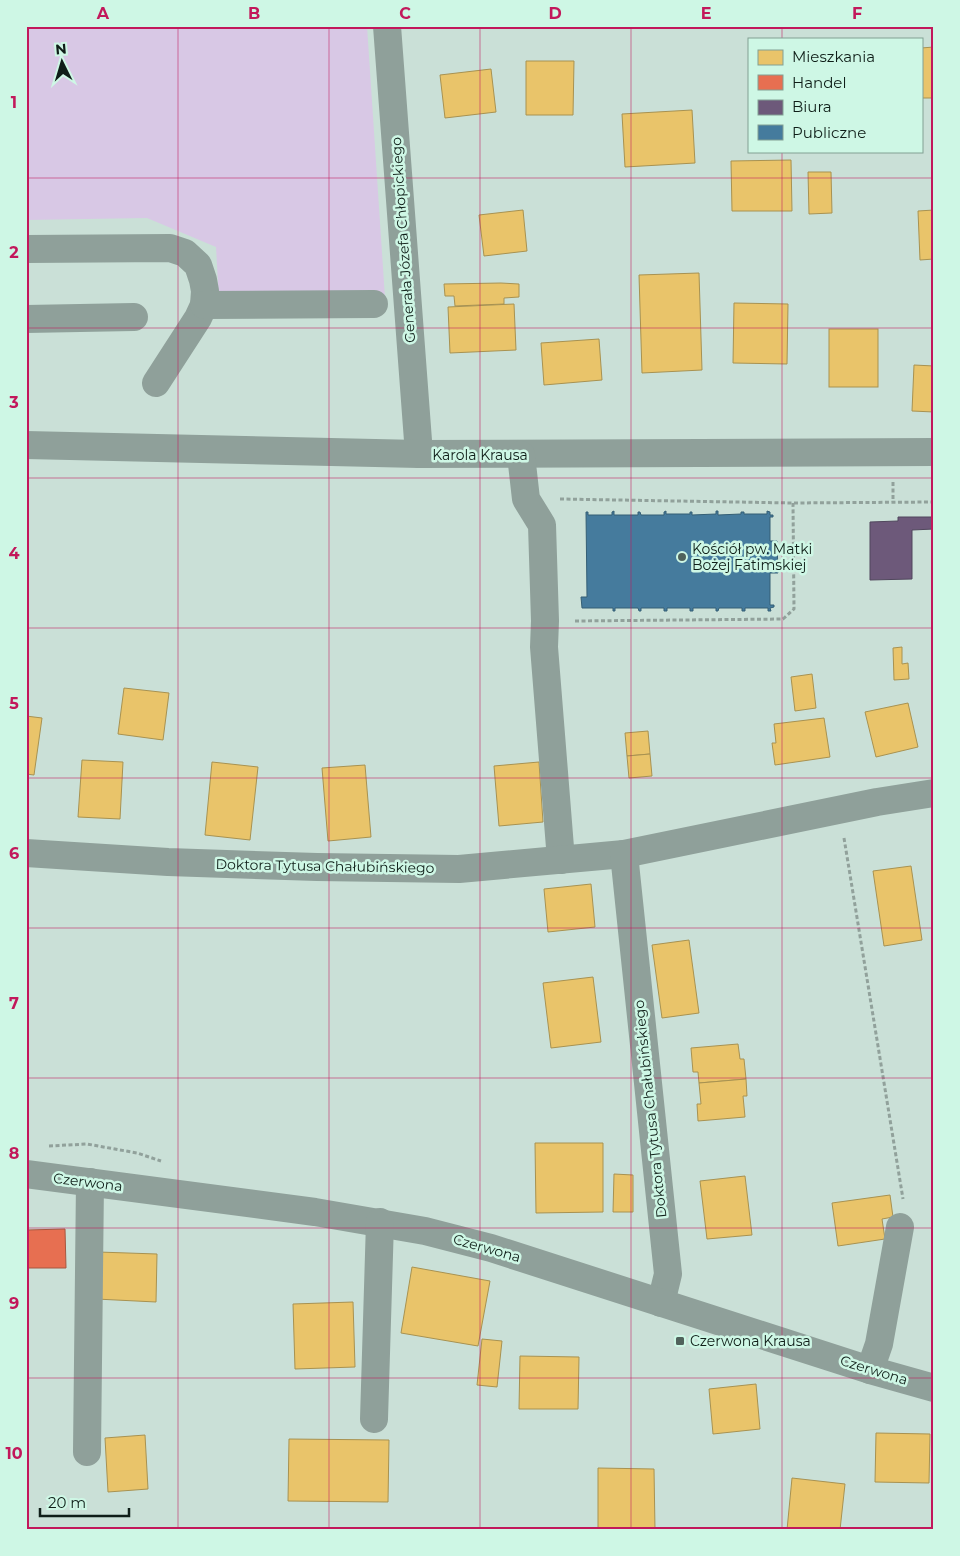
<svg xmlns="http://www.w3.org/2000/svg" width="960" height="1556" font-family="Montserrat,sans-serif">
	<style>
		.green { fill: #d8c8e5 }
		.homes { fill: #e9c46a; stroke: #a89251 }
		.shops { fill: #e76f51; stroke: #a65740 }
		.offices { fill: #6d597a; stroke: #51475d }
		.public { fill: #457b9d; stroke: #355f75 }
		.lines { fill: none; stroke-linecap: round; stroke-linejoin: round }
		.path { stroke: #91a19b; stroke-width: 3; stroke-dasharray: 4 2.5; stroke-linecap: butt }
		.minor { stroke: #8fa09a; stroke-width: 28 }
		.grid { fill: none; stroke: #c2185b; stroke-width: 1; stroke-opacity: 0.55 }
		.poi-dot { fill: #50625b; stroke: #cef7e5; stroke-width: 2 }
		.labels { text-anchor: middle; stroke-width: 5; stroke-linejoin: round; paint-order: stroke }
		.street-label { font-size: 14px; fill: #0f1e18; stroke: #cef7e5 }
		.poi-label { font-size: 14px; fill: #0f1e18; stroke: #cef7e5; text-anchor: start }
		.neatline { fill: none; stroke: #c2185b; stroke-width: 2 }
		.grid-label { font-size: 16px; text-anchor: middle; font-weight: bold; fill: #c2185b }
	</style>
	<rect width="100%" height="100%" fill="#cae0d7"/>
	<polygon class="green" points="26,26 367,26 385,298 219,300 216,247 147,218 26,220"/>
	<g class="homes">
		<polygon points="934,47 934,98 921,98 921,48"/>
		<polygon points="526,61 574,61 573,115 526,115"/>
		<polygon points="491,69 496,112 445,118 440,75"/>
		<polygon points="692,110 695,163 625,167 622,114"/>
		<polygon points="791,160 792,211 732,211 731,161"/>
		<polygon points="808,172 831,172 832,213 809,214"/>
		<polygon points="523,210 527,251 484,256 479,215"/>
		<polygon points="934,210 934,259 920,260 918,211"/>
		<polygon points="699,273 702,370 642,373 639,275"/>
		<polygon points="501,283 519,284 519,297 504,298 504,304 455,306 454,296 445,296 444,284"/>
		<polygon points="734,303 788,304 787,364 733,363"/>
		<polygon points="514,304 516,350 450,353 448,307"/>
		<rect x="829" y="329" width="49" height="58"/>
		<polygon points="599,339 602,380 544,385 541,343"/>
		<polygon points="914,365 934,366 934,412 912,411"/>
		<polygon points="902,647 902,664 908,663 909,679 894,680 893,648"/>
		<polygon points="812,674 816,708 795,711 791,677"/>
		<polygon points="124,688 169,693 163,740 118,734"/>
		<polygon points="908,703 918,747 876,757 865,712"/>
		<polygon points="26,716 42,718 34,775 26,774"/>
		<polygon points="824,718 830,757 775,765 772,743 776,743 774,724"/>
		<polygon points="648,731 650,754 627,756 625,733"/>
		<polygon points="650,754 652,776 629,778 627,756"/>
		<polygon points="82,760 123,762 120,819 78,817"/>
		<polygon points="212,762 258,767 250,840 205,835"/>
		<polygon points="539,762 543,822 499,826 494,766"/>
		<polygon points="365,765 371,837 328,841 322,768"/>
		<polygon points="911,866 922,940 884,946 873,871"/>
		<polygon points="591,884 595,927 548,932 544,889"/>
		<polygon points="689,940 699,1013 662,1018 652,945"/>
		<polygon points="593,977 601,1042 551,1048 543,983"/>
		<polygon points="738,1044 740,1059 744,1059 746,1079 699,1083 698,1072 693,1072 691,1048"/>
		<polygon points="746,1079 747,1096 743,1096 745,1117 698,1121 697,1104 701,1104 699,1083"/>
		<polygon points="535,1143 603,1143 603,1212 536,1213"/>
		<polygon points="614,1174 633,1175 633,1212 613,1212"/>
		<polygon points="745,1176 752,1235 707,1239 700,1181"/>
		<polygon points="890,1195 893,1217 882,1219 885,1239 838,1246 832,1203"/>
		<polygon points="98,1252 157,1254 156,1302 96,1299"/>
		<polygon points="412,1267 490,1281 478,1346 401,1333"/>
		<polygon points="353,1302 355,1367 295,1369 293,1304"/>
		<polygon points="482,1339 502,1341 497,1387 477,1385"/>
		<polygon points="520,1356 579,1357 578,1409 519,1409"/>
		<polygon points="756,1384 760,1429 713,1434 709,1389"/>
		<polygon points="876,1433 930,1434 929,1483 875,1482"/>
		<polygon points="145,1435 148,1489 108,1492 105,1438"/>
		<polygon points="289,1439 389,1440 388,1502 288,1501"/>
		<polygon points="598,1468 654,1469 655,1529 598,1529"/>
		<polygon points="792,1478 845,1484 840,1530 787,1530"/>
	</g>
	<polygon class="shops" points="26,1226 27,1230 65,1229 66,1268 26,1268"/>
	<polygon class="offices" points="898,517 934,517 934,529 912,530 912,579 870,580 870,522 898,521"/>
	<polygon class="public" points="614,511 614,515 638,515 638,512 640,512 641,515 664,515 664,512 666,511 666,514 690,514 690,512 692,512 692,515 716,514 716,511 718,511 718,515 741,514 741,512 744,512 744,514 767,514 767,511 770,512 770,515 773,515 773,517 770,517 770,541 777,541 778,573 770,573 770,605 774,605 774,607 770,608 771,611 768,611 768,608 745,608 745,611 742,611 742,608 719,608 718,611 716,611 716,608 693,608 693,611 690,611 690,608 667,608 667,611 664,611 664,608 641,608 641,611 639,611 638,608 615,608 615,611 613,611 613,608 582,608 581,597 587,597 586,512 588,512 588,515 612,515 612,512"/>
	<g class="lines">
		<g class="path">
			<polyline points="893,482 893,502"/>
			<polyline points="560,499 793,503 934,502"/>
			<polyline points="575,621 783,619 794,609 793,503"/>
			<polyline points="844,838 903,1199"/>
			<polyline points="49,1146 87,1144 137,1153 161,1161"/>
		</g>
		<g class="minor">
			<polyline points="387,26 419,454"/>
			<polyline points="26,249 170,248 185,253 198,265 203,280 205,291 204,305 198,318 156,383"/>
			<polyline points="204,305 374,304"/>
			<polyline points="26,319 134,317"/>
			<polyline points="26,445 419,454 934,452"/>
			<polyline points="521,455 526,499 542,525 545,621 544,647 561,860"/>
			<polyline points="26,853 168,862 317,867 459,869 624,854 877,802 934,793"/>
			<polyline points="624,854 668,1274 661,1303"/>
			<polyline points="26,1174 315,1212 425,1231 491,1248 870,1370 934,1388"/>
			<polyline points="870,1370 879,1344 900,1227"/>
			<polyline points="374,1419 380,1222"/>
			<polyline points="87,1452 90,1182"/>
		</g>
	</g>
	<path class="grid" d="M178,26V1530M329,26V1530M480,26V1530M631,26V1530M782,26V39M782,151V1530M26,178H934M26,328H934M26,478H934M26,628H934M26,778H934M26,928H934M26,1078H934M26,1228H934M26,1378H934"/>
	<g class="poi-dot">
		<circle cx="682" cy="557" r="5"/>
		<rect x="675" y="1336" width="10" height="10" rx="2.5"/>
	</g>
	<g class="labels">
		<g class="street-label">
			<text transform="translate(403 240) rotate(-94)" y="5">Generała Józefa Chłopickiego</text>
			<text x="480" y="460">Karola Krausa</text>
			<text transform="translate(325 866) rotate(1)" y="5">Doktora Tytusa Chałubińskiego</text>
			<text transform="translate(650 1109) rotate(-96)" y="5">Doktora Tytusa Chałubińskiego</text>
			<text transform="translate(88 1182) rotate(7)" y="5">Czerwona</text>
			<text transform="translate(487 1248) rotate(16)" y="5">Czerwona</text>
			<text transform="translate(874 1370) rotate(17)" y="5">Czerwona</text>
		</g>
		<g class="poi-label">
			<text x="692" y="554">Kościół pw. Matki<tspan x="692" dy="16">Bożej Fatimskiej</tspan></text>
			<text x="690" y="1346">Czerwona Krausa</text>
		</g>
	</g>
	<rect width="960" height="1556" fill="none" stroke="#cef7e5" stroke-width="55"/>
	<rect x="748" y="38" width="175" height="115" fill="#cef7e5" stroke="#82a093"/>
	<rect x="758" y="50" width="25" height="15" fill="#e9c46a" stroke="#82a093"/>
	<text x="792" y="62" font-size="15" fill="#0f1e18">Mieszkania</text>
	<rect x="758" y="75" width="25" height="15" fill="#e76f51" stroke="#82a093"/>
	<text x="792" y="88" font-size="15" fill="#0f1e18">Handel</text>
	<rect x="758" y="100" width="25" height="15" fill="#6d597a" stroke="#82a093"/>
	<text x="792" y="112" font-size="15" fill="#0f1e18">Biura</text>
	<rect x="758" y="125" width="25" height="15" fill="#457b9d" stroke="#82a093"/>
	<text x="792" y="138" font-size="15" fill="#0f1e18">Publiczne</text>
	<g transform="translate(62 62) rotate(355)" stroke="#cef7e5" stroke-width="4" paint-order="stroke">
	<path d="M0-4L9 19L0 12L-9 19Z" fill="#0f1e18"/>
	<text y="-8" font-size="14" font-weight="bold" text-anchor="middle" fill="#0f1e18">N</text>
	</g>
	<path d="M40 1508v8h89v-8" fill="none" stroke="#0f1e18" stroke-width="2.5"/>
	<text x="48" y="1508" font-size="15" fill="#0f1e18" stroke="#cef7e5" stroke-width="4" paint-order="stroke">20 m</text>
	<rect x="28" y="28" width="904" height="1500" class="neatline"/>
	<g class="grid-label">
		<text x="103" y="19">A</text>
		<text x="254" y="19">B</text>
		<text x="405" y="19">C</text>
		<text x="555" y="19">D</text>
		<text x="706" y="19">E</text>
		<text x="857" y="19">F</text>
		<text x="14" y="108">1</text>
		<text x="14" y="258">2</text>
		<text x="14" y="408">3</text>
		<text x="14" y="559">4</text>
		<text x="14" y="709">5</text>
		<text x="14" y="859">6</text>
		<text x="14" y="1009">7</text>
		<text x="14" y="1159">8</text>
		<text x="14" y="1309">9</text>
		<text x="14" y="1459">10</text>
	</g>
</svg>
